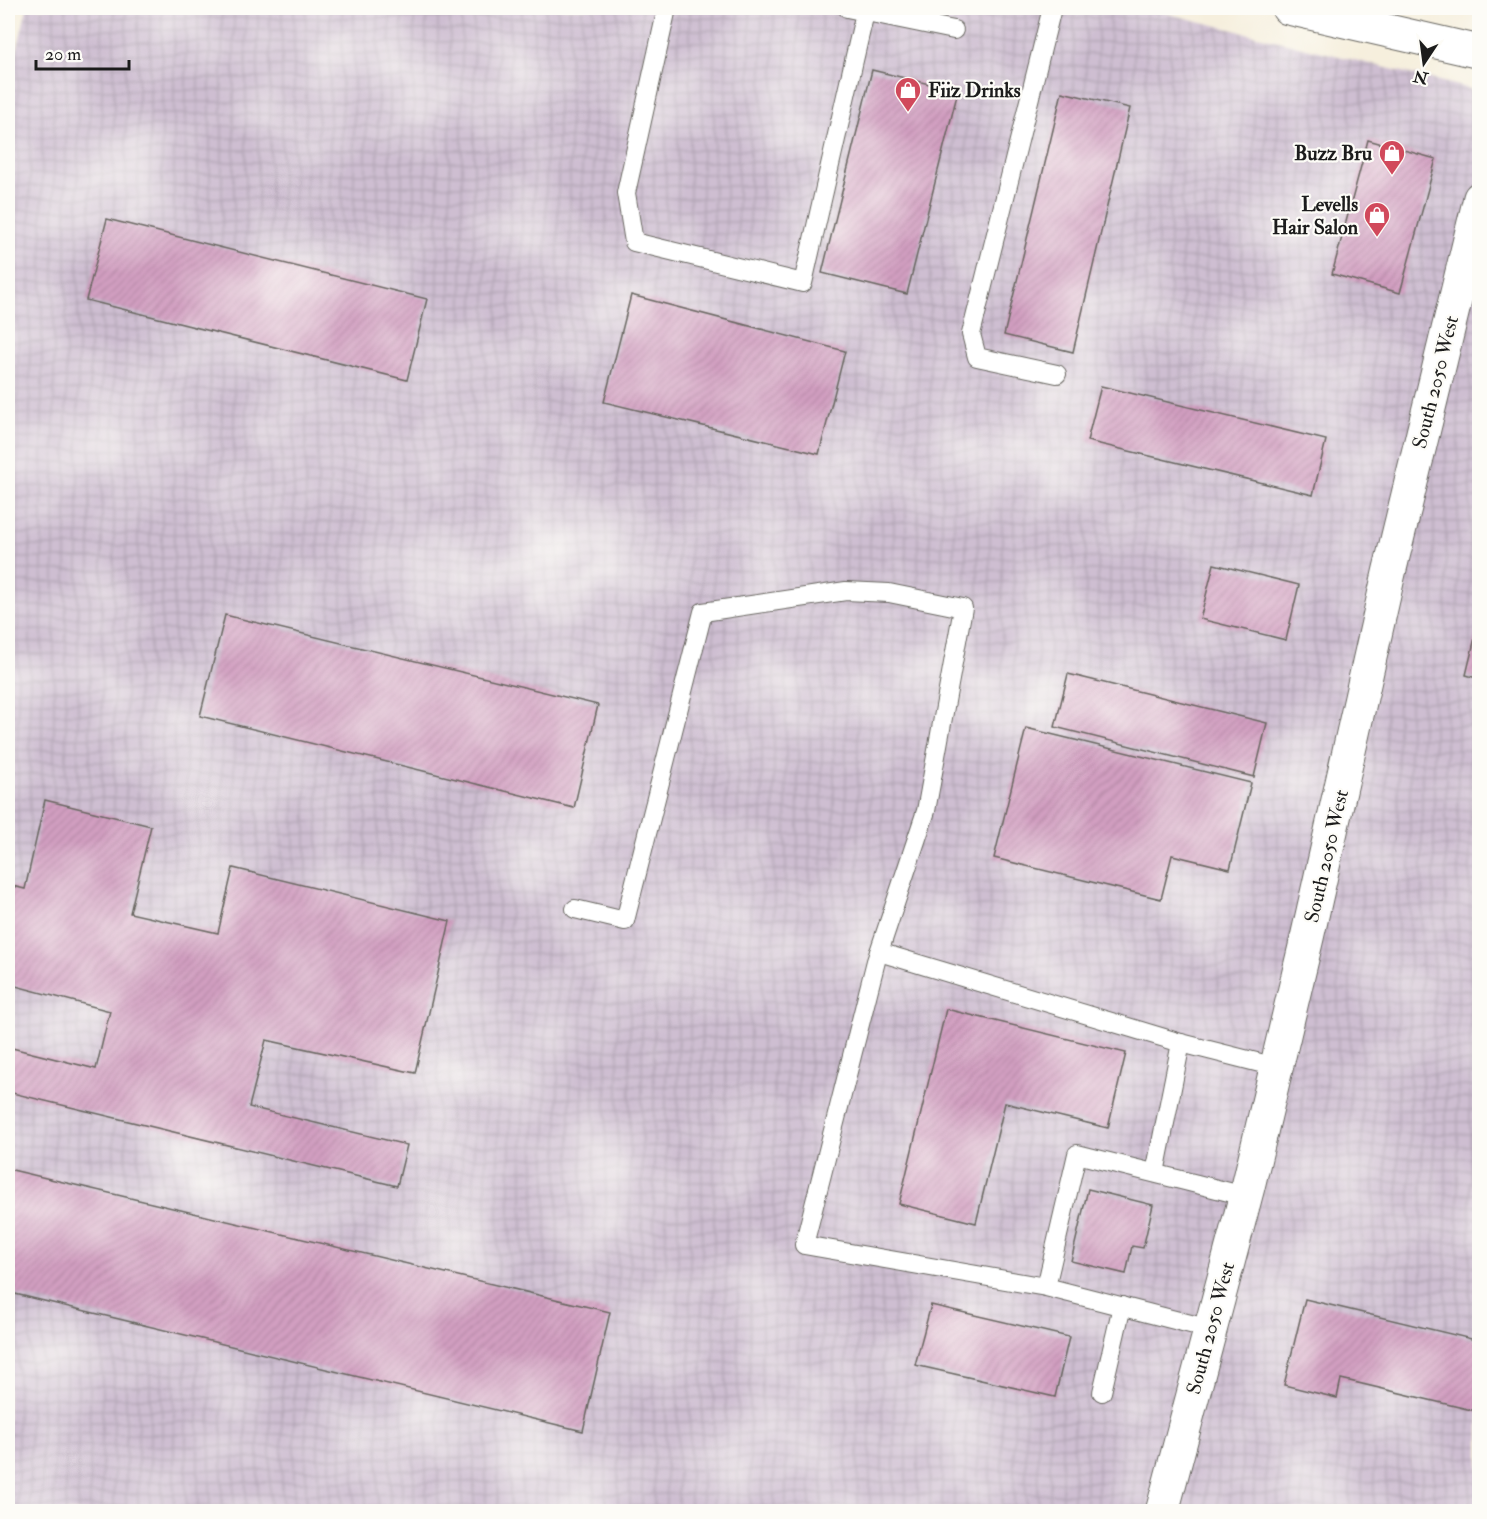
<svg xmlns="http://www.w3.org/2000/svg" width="1487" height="1519" font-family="'IM FELL Double Pica',serif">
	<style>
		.industrial { fill: url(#industrial-grid) }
		.building { fill: url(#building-hatch) }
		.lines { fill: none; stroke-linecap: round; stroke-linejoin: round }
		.service-casing { stroke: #686660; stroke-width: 20 }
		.minor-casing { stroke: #686660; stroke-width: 35 }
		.tertiary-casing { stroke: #686660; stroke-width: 35 }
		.service { stroke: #fff; stroke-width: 18 }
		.minor { stroke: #fff; stroke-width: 33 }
		.tertiary { stroke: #fff; stroke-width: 33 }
		.labels { text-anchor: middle; stroke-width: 4.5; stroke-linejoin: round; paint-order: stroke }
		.poi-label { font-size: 20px; font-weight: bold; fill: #1c1c1c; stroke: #fdfcf7; text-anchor: end }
		.street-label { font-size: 20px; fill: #1c1c1c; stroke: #fdfcf7 }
	</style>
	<defs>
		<pattern id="industrial-grid" width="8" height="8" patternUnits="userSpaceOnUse" patternTransform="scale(1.5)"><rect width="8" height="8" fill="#cebed1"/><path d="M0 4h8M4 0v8" fill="none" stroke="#b0a3b3"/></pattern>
		<pattern id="building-hatch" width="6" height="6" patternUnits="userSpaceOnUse" patternTransform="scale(1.5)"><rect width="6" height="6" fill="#d29fc1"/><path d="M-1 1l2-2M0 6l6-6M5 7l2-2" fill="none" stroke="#b488a5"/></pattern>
	</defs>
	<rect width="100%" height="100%" fill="#fdfcf7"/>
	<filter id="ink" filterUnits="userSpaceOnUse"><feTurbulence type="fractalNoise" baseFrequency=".0167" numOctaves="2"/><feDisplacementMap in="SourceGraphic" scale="12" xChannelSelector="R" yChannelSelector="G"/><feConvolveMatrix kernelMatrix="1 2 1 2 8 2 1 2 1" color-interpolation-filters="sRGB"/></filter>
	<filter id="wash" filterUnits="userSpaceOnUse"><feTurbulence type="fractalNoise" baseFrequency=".008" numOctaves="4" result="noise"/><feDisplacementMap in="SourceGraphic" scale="24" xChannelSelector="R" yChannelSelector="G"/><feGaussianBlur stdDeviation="1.35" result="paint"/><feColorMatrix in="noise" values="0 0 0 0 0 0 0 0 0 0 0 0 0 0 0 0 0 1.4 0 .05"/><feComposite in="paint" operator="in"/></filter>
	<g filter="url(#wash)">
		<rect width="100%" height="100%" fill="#f6efdd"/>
		<polygon class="industrial" points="27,8 1146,8 1479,91 1479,1511 8,1512 8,88"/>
		<g id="blocks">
			<g class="building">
				<polygon points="872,70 958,91 907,294 822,273"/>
				<polygon points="1062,92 1130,108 1073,352 1004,335"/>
				<polygon points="1368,140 1436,159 1400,293 1332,274"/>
				<polygon points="107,219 427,299 407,380 86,300"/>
				<polygon points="631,295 845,351 819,454 604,402"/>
				<polygon points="1101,386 1326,440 1313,495 1087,441"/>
				<polygon points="1214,564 1299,585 1286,640 1200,619"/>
				<polygon points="225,615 598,705 574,808 200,716"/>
				<polygon points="1479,621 1480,622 1480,679 1466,675"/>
				<polygon points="1068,674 1267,723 1254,777 1055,727"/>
				<polygon points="1026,728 1251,783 1230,869 1172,855 1161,899 994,858"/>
				<polygon points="45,800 151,826 130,913 218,933 233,868 450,921 415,1073 266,1040 249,1107 407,1145 397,1186 8,1092 8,1047 96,1069 110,1011 8,984 8,885 25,889"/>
				<polygon points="946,1009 1126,1053 1108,1128 1005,1103 976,1223 899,1204"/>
				<polygon points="8,1169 610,1312 583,1431 15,1294 12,1306 8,1305"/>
				<polygon points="1088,1189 1153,1205 1143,1248 1132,1246 1126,1274 1071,1261"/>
				<polygon points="1305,1299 1480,1341 1480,1412 1341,1379 1337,1398 1284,1385"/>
				<polygon points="931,1305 1069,1337 1055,1397 915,1365"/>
			</g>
		</g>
	</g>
	<g filter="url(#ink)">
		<use href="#blocks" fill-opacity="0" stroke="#686660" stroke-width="1.5"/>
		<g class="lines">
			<g class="service-casing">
				<g id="service">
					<polyline points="667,8 626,193 634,242 803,283 866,8"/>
					<polyline points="847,8 954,30"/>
					<polyline points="1052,8 971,334 977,357 1057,374"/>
					<polyline points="575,909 625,921 703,612 846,591 889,593 963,608 926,811 876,961 804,1245 1046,1287"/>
					<polyline points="879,952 1181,1043 1276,1067"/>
					<polyline points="1155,1173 1181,1043"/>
					<polyline points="1210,1329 1046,1287 1077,1154 1245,1196"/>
					<polyline points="1102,1392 1122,1306"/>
				</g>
			</g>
			<g class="minor-casing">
				<polyline id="minor" points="1162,1512 1248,1187 1307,938 1389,573 1480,198"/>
			</g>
			<g class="tertiary-casing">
				<polyline id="tertiary" points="1288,8 1480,52"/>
			</g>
			<use href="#service" class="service"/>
			<use href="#minor" class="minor"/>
			<use href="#tertiary" class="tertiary"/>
		</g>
	</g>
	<defs>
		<g id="shop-pin" transform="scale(1.35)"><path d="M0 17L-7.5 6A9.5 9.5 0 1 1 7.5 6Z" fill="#d1495b" stroke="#fdfcf7"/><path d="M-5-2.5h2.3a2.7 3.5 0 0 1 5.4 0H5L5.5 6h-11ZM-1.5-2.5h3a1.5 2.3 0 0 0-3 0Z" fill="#fff"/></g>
	</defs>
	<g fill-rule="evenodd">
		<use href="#shop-pin" x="908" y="90"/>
		<use href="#shop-pin" x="1392" y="153"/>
		<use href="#shop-pin" x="1377" y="215"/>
	</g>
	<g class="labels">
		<g class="poi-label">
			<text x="928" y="97" text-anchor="start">Fiiz Drinks</text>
			<text x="1372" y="160">Buzz Bru</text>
			<text x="1358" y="211">Levells<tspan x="1358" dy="23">Hair Salon</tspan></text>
		</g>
		<g class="street-label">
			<text transform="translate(1435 382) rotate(-76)" y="7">South 2050 West</text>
			<text transform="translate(1326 856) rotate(-77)" y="7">South 2050 West</text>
			<text transform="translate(1210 1328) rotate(-75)" y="7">South 2050 West</text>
		</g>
	</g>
	<rect width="1487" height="1519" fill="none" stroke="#fdfcf7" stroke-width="30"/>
	<g transform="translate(1424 63) rotate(193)" stroke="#fdfcf7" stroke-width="4.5" paint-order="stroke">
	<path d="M0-4.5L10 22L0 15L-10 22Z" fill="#1c1c1c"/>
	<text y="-9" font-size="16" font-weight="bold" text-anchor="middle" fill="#1c1c1c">N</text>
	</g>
	<path d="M36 60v9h93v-9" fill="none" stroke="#1c1c1c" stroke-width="3"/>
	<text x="45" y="60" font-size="18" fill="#1c1c1c" stroke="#fdfcf7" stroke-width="4.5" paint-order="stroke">20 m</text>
</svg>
